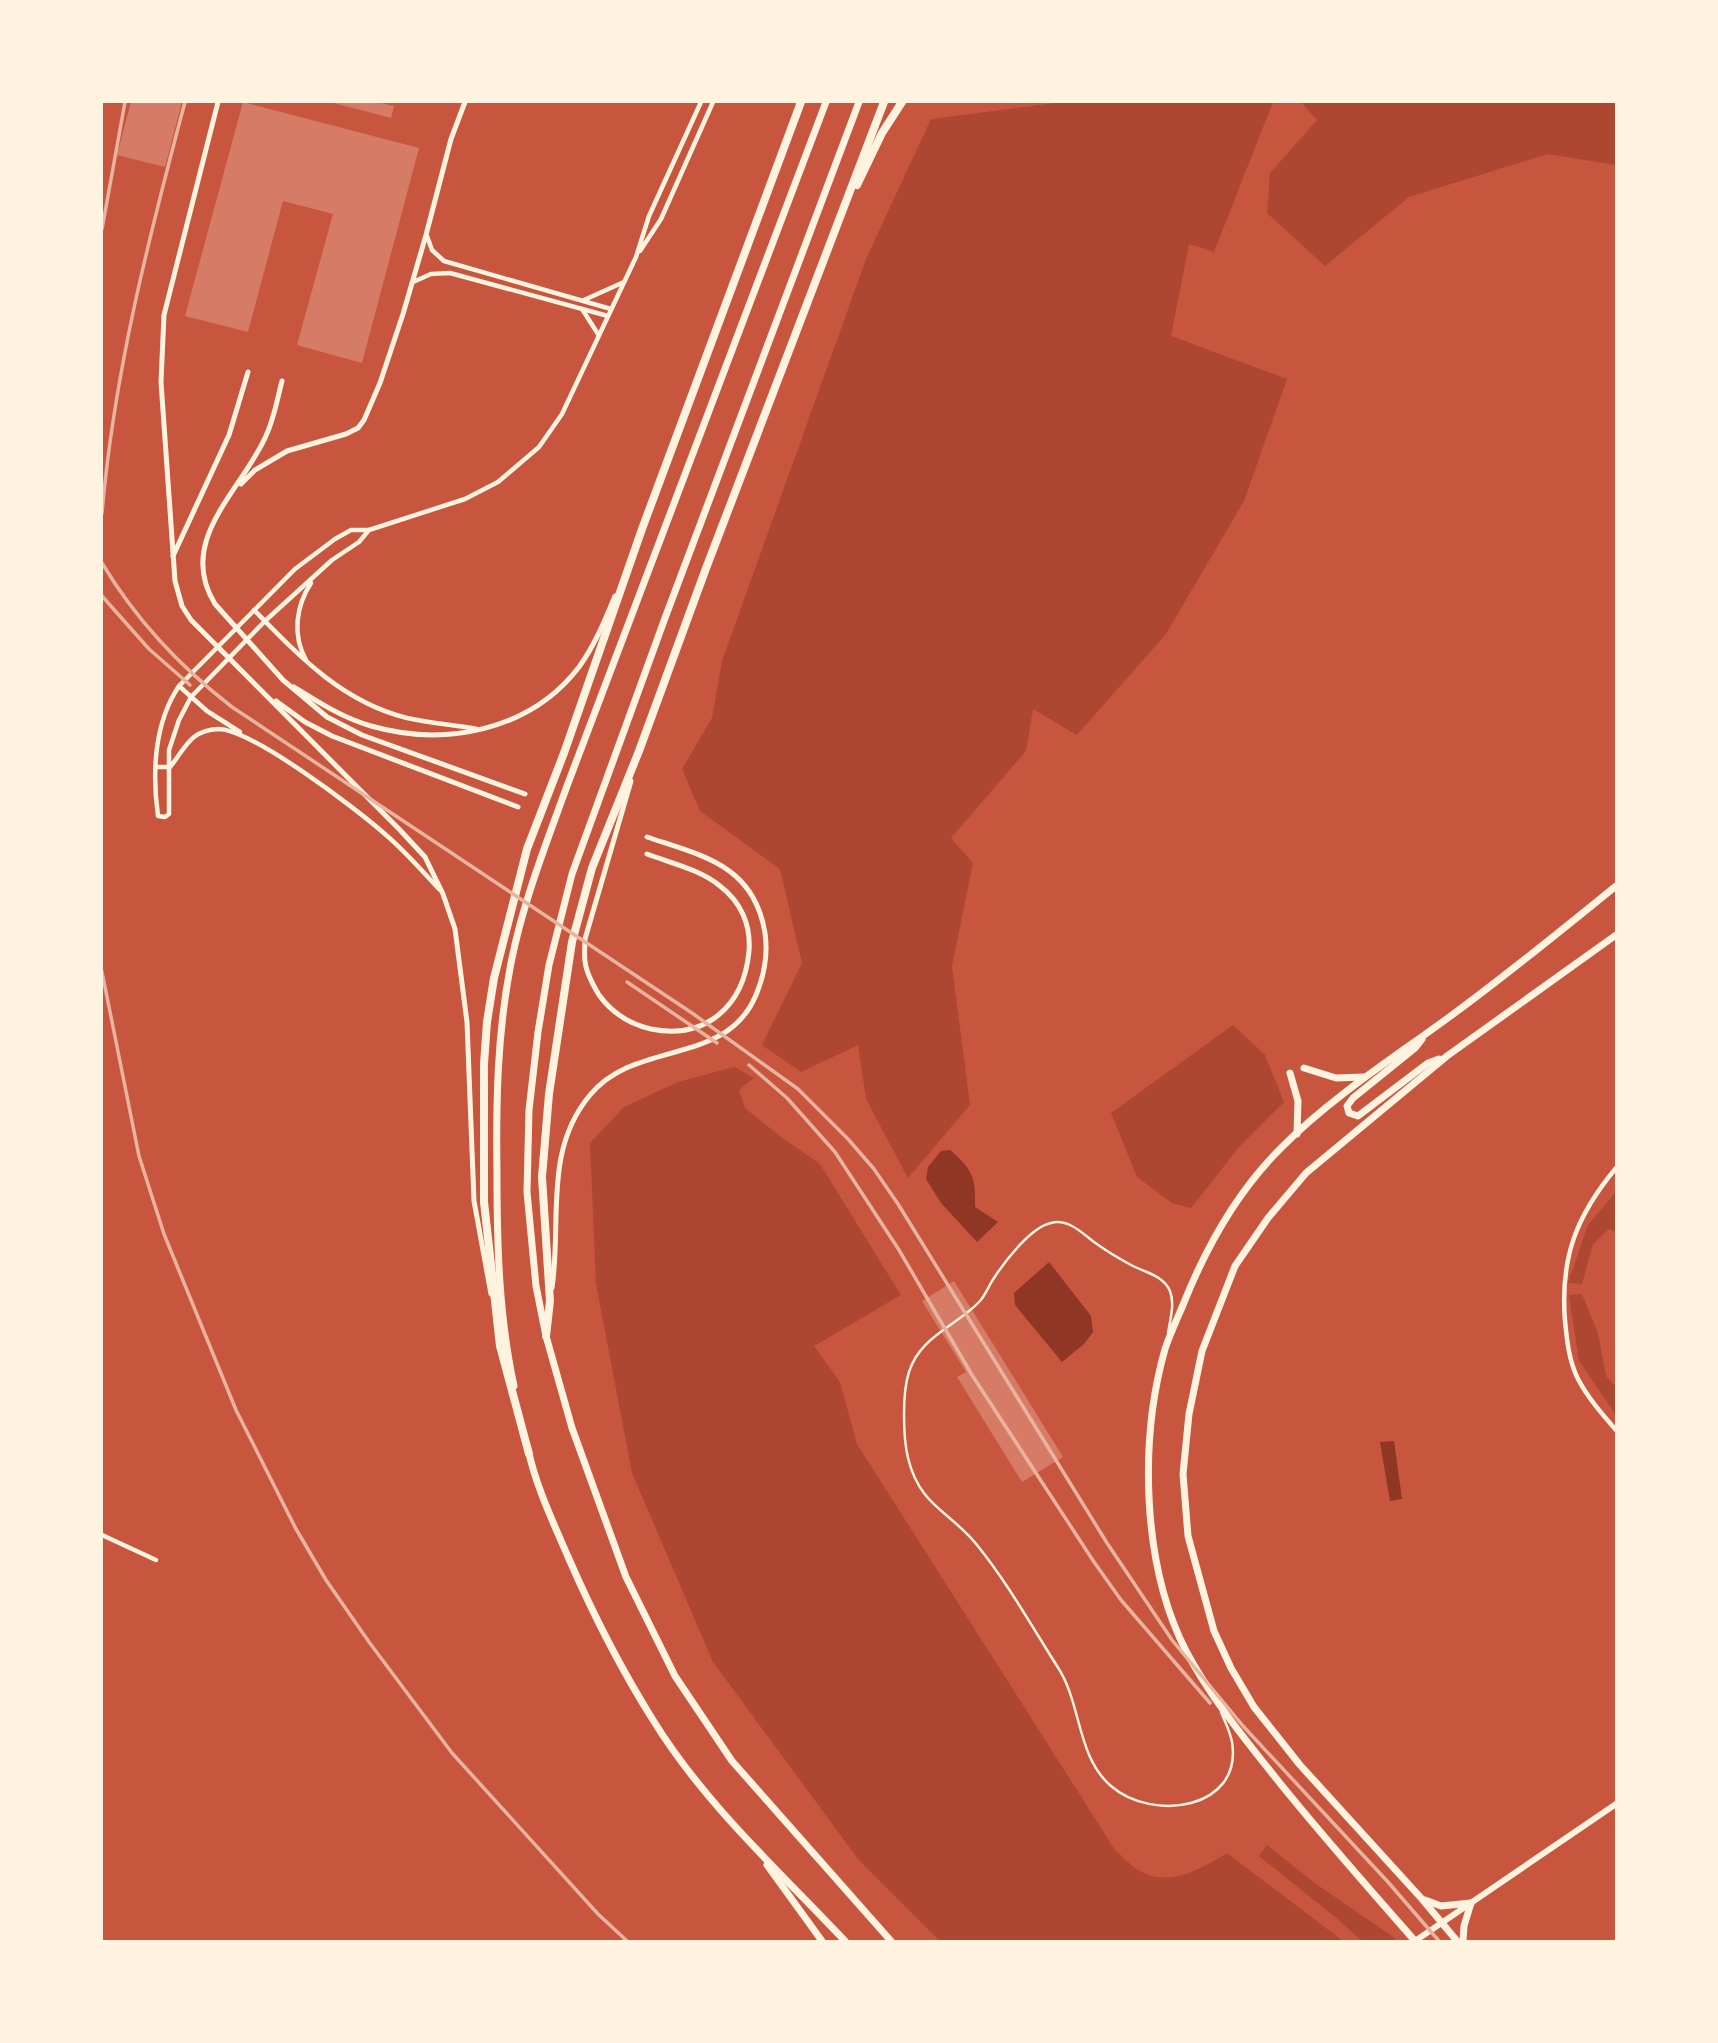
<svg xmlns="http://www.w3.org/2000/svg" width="1718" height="2043" font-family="'Fira Sans Condensed',sans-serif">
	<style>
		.green { fill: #ae4732 }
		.water { fill: #8f3625 }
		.building { fill: #d67c66 }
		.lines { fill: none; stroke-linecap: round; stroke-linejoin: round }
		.service { stroke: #fff3e0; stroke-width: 2.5 }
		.minor { stroke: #fff3e0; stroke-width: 4.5 }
		.tertiary { stroke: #fff3e0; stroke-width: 5 }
		.secondary { stroke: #fff3e0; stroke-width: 6 }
		.primary { stroke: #fff3e0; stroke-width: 7 }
		.trunk { stroke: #fff3e0; stroke-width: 7 }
		.motorway { stroke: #fff3e0; stroke-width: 8 }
		.rail { stroke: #e9b49f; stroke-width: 3.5 }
	</style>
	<rect width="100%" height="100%" fill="#c8553d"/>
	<g class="green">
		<polygon points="1063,102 1273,102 1214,252 1189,244 1171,336 1287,379 1244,501 1166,634 1077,735 1033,709 1026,751 951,838 973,863 952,966 970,1105 908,1178 866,1099 858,1045 801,1072 762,1045 802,963 780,869 700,811 682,769 712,718 722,661 866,259 931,119"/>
		<polygon points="1301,102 1616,102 1616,165 1548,154 1409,197 1325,266 1267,213 1270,173 1317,120"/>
		<polygon points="1233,1025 1265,1055 1284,1102 1240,1146 1191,1208 1172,1203 1137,1177 1111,1113"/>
		<path d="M734,1067L754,1078L739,1090L745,1108L781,1137L820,1164L901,1295L814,1346L840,1382L857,1444L1115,1850C1123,1857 1131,1866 1140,1871C1169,1888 1203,1868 1227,1853L1343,1941H940L858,1859L713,1662L632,1473L596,1284L590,1143L624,1107L678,1082Z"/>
		<polygon points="1616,1192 1616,1232 1609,1229 1593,1244 1582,1284 1568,1283 1588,1225"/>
		<polygon points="1582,1294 1598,1333 1606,1376 1616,1387 1616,1415 1579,1361 1569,1295"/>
		<polygon points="1267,1845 1316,1884 1392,1936 1397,1941 1362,1941 1335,1917 1259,1856"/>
	</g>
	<g class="water">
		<path d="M950,1150C973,1170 976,1178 975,1207L998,1222L977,1242L941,1203L926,1179L928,1167L941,1151Z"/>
		<polygon points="1049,1262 1091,1316 1093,1332 1084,1344 1062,1362 1015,1305 1014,1293"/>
		<polygon points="1394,1441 1402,1499 1390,1501 1380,1442"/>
	</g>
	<g class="building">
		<polygon points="131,102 182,102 165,167 117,155"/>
		<polygon points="243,102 419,148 362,363 297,345 333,214 283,201 248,332 185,316"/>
		<polygon points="330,102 377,102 394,106 391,118"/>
		<polygon points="954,1281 1063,1457 1022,1482 957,1377 966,1372 922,1301"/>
	</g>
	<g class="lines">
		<path class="service" d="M1168,1333C1170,1320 1175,1304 1170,1291C1163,1275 1144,1272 1131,1265C1118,1258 1105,1250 1094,1242C1087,1237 1080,1230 1072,1226C1066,1223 1058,1221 1051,1223C1031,1227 1005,1261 994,1278C989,1285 986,1294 980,1301C957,1326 920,1336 909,1372C902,1393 903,1437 908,1458C920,1507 950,1511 977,1545C1007,1582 1031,1625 1057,1666C1082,1703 1076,1756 1111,1786C1152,1822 1243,1810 1232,1742C1230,1731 1225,1722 1221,1712"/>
		<g class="minor">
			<polyline points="427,236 432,250 444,261 611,309"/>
			<polyline points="640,251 661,219 713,102"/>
			<polyline points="413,282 431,274 450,273 608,316"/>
			<polyline points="584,300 624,282"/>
			<polyline points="582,309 598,334"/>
			<path d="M369,530L359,542L332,560L265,621L191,697L179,720L169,750V814L165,817L158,816C152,773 154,723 179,686L295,569L335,539L351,530H369L465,499L498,482L539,447L562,414L636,257L649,216L701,102"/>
			<path d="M254,610C299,656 342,702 407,718C430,723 454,725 477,729"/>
			<path d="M306,660C292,635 296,606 311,583"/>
			<polyline points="179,686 207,711 240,732"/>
			<path d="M156,767H170C185,749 190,730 218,729C252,729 358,810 386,835C405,851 422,871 439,889"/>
			<path d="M1616,1168C1576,1216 1560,1258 1565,1321C1567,1341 1569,1361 1578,1379C1588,1398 1602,1414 1616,1430"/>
			<polyline points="102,1535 156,1560"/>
		</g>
		<g class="tertiary">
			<polyline points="218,102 164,315 161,382 175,581 182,606 191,620 399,829 425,857 443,894 455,929 467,1022 474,1201 491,1294"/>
			<path d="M282,381C277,400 274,420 265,438C240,492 176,541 215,604L283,680L327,717L362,735L525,794"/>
			<polyline points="241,484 255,470 287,451 346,434 358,428 364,420 380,383 403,314 426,235 451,139 465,102"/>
			<polyline points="173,556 229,435 248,372"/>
			<path d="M294,687C318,702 343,718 371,726C445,747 530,731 579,667C595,645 605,620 615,596"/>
			<polyline points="276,701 305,722 332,736 518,807"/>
			<path d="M631,781L585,939C585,946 584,954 585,961C586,973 593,985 599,995C612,1013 629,1024 651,1029C706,1040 744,1006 749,951C751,925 741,902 720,886C701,870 671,863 647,854"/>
			<path d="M552,1288C562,1222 543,1151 590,1095C636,1039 726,1067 756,995C764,976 768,954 765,933C754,865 703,856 647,837"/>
		</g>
		<polyline class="secondary" points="1415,1941 1616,1804"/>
		<g class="primary">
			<polyline points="1422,1039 1415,1048 1353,1098 1347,1106 1349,1113 1358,1116 1428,1063 1439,1059"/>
			<polyline points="1304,1068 1336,1078 1364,1077"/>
			<polyline points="1290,1073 1298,1101 1297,1134"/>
			<polyline points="1425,1900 1441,1906 1471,1903"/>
			<path d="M1415,1941C1366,1885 1317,1830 1271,1772C1240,1733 1210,1696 1186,1651C1142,1565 1139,1441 1165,1349C1170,1334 1177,1319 1183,1305C1206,1247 1237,1191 1282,1147C1333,1096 1395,1057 1452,1015C1508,974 1562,930 1616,886"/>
			<polyline points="1457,1941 1422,1899 1300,1765 1254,1707 1231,1668 1214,1631 1188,1536 1183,1474 1189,1414 1202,1351 1235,1266 1268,1218 1306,1173 1447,1056 1616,935"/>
			<polyline points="1463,1941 1464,1926 1471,1903"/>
		</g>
		<g class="trunk">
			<polyline points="859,102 665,618 572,874 549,965 538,1032 529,1110 527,1192 536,1286 546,1336 572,1428 626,1577 675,1676 732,1761 891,1941"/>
			<path d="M514,1386C499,1317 497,1246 497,1175C496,1102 497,1035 511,963C523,902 546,844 567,786L826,102"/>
			<path d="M528,1449C536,1487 554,1524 569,1559C593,1614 621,1669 653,1720C704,1803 779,1871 845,1941"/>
			<polyline points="767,1865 822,1941"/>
		</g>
		<g class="motorway">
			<polyline points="857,185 882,133 902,102"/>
			<polyline points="546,1336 550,1301 542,1177 549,1094 572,942 592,868 639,751 705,571 884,102"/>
			<polyline points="529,1454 500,1346 484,1202 484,1064 487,1022 494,978 527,849 564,753 642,529 801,102"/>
		</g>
		<g class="rail">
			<polyline points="102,229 125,102"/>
			<path d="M102,513C114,373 149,237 185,102"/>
			<path d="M102,563C136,620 179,666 232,707L692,1013L798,1089L848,1139L874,1169L898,1204L1107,1543L1172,1640L1243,1726L1388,1882L1439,1941"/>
			<polyline points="102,596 149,649 190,685"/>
			<polyline points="102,972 139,1156 164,1234 236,1410 296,1529 326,1580 369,1642 452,1753 598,1914 627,1941"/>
			<polyline points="627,982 717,1043"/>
			<polyline points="749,1065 787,1098 835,1152 899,1250 972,1375 1094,1562 1121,1600 1210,1703"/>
		</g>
	</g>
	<rect width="1718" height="2043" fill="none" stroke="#fff3e0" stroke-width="206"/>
</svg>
